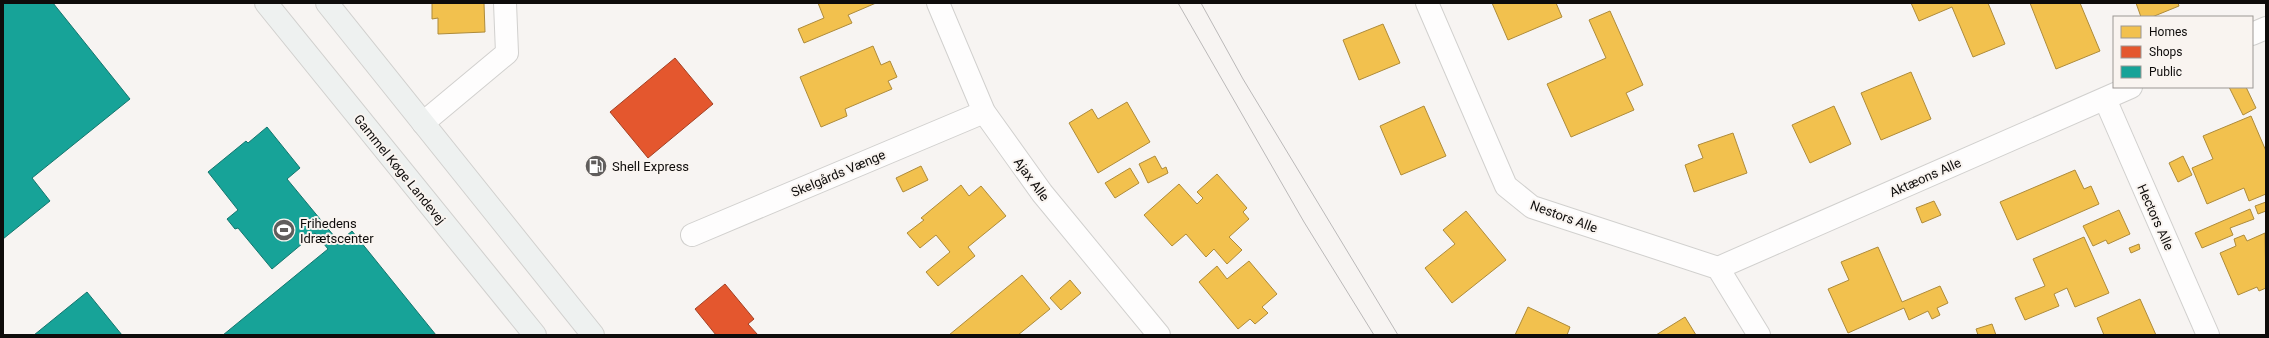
<svg xmlns="http://www.w3.org/2000/svg" width="2269" height="338" font-family="Roboto,sans-serif">
	<style>
		.homes { fill: #f2c14e; stroke: #ae8b3a }
		.shops { fill: #e4572e; stroke: #a44024 }
		.public { fill: #17a398; stroke: #14766e }
		.lines { fill: none; stroke-linecap: round; stroke-linejoin: round }
		.street-casing { stroke: #d1d0ce; stroke-width: 24 }
		.secondary-casing { stroke: #d1d0ce; stroke-width: 24 }
		.street { stroke: #fefdfd; stroke-width: 22 }
		.secondary { stroke: #eef1f0; stroke-width: 22 }
		.tram { stroke: #bbb9b9; stroke-width: 1 }
		.labels { text-anchor: middle; stroke-width: 4; stroke-linejoin: round; paint-order: stroke }
		.poi-label { font-size: 13px; fill: #0e0c0b; stroke: #f9f4f0; text-anchor: start }
		.street-label { font-size: 13px; fill: #0e0c0b; stroke: #f9f4f0 }
	</style>
	<rect width="100%" height="100%" fill="#f7f4f2"/>
	<g class="homes">
		<polygon points="432,3 484,3 485,32 438,34 438,18 432,19"/>
		<polygon points="818,3 876,3 848,15 852,23 804,43 798,29 824,18"/>
		<polygon points="1492,3 1556,3 1562,17 1508,40"/>
		<polygon points="1911,3 1988,3 2005,44 1973,57 1952,7 1919,21"/>
		<polygon points="2030,3 2080,3 2100,51 2056,69"/>
		<polygon points="2136,3 2178,3 2179,6 2152,17 2141,17"/>
		<polygon points="1610,11 1643,85 1626,93 1634,110 1571,137 1547,84 1606,58 1589,20"/>
		<polygon points="1383,24 1400,63 1359,80 1343,40"/>
		<polygon points="873,46 881,65 890,61 897,77 888,81 892,89 845,109 847,116 821,127 800,77"/>
		<polygon points="1911,72 1931,119 1881,140 1861,93"/>
		<polygon points="2229,87 2246,87 2256,108 2243,115"/>
		<polygon points="1127,102 1150,142 1098,173 1069,123 1092,109 1098,119"/>
		<polygon points="1424,106 1446,156 1401,175 1380,126"/>
		<polygon points="1834,106 1851,144 1810,163 1792,125"/>
		<polygon points="2251,116 2266,151 2266,194 2249,201 2244,188 2207,204 2192,168 2213,159 2203,136"/>
		<polygon points="1733,133 1747,173 1694,192 1685,165 1703,158 1698,145"/>
		<polygon points="1155,156 1162,169 1166,167 1168,173 1148,183 1139,164"/>
		<polygon points="2183,156 2192,175 2178,182 2169,163"/>
		<polygon points="921,166 928,180 903,192 896,178"/>
		<polygon points="1130,168 1139,183 1115,198 1105,183"/>
		<polygon points="2075,170 2084,189 2091,186 2099,204 2017,240 2000,202"/>
		<polygon points="1217,174 1247,208 1243,212 1249,219 1229,237 1242,250 1227,264 1214,249 1206,257 1186,234 1172,246 1144,215 1179,184 1197,204 1203,198 1197,192"/>
		<polygon points="961,185 969,196 981,186 1006,216 968,247 975,256 938,286 926,272 950,252 936,235 920,248 907,233 924,220 921,218"/>
		<polygon points="1934,201 1941,215 1922,223 1916,208"/>
		<polygon points="2266,202 2266,211 2258,214 2255,206"/>
		<polygon points="2250,209 2254,219 2230,228 2233,235 2202,248 2195,233"/>
		<polygon points="2119,210 2130,234 2108,244 2106,240 2093,246 2083,226"/>
		<polygon points="1466,211 1506,260 1452,303 1425,268 1455,244 1443,230"/>
		<polygon points="2265,233 2266,288 2259,291 2257,287 2238,295 2220,253 2236,246 2234,239 2244,235 2247,241"/>
		<polygon points="2084,237 2109,293 2075,307 2067,288 2054,294 2059,306 2025,320 2015,298 2045,286 2033,259"/>
		<polygon points="2139,244 2140,249 2131,253 2129,248"/>
		<polygon points="1878,247 1902,302 1940,286 1948,303 1937,308 1940,315 1932,319 1928,311 1909,320 1904,308 1848,333 1828,289 1849,280 1841,262"/>
		<polygon points="1249,261 1277,294 1262,307 1268,313 1255,324 1250,319 1238,329 1199,282 1217,266 1227,279"/>
		<polygon points="1022,275 1050,309 1018,335 949,335"/>
		<polygon points="1070,280 1081,293 1061,310 1050,298"/>
		<polygon points="2140,299 2156,335 2104,335 2097,318"/>
		<polygon points="1528,307 1570,327 1567,335 1515,335"/>
		<polygon points="1685,317 1696,335 1656,335"/>
		<polygon points="1992,324 1996,335 1978,335 1976,329"/>
	</g>
	<g class="shops">
		<polygon points="675,58 713,104 648,158 610,112"/>
		<polygon points="725,284 754,319 748,324 758,335 716,335 695,309"/>
	</g>
	<g class="public">
		<polygon points="3,3 53,3 130,99 32,178 50,201 3,239"/>
		<polygon points="267,127 300,168 287,179 339,242 352,231 436,335 223,335 328,249 315,233 272,269 238,228 235,229 227,219 238,210 208,172 246,141 248,143"/>
		<polygon points="87,292 122,335 34,335"/>
	</g>
	<g class="lines">
		<g class="street-casing">
			<g id="street">
				<polyline points="938,3 984,112 1042,193 1159,335"/>
				<polyline points="1427,3 1506,186 1532,207 1718,268 1759,335"/>
				<polyline points="2252,34 2266,28"/>
				<polyline points="2105,99 2208,335"/>
				<polyline points="423,123 507,53 505,3"/>
				<polyline points="692,235 984,112"/>
				<polyline points="1718,268 2131,87"/>
			</g>
		</g>
		<g class="secondary-casing">
			<g id="secondary">
				<polyline points="266,3 535,335"/>
				<polyline points="327,3 593,335"/>
			</g>
		</g>
		<use href="#street" class="street"/>
		<use href="#secondary" class="secondary"/>
		<g class="tram">
			<polyline points="1178,3 1304,222 1374,335"/>
			<polyline points="1201,3 1243,79 1398,335"/>
		</g>
	</g>
	<defs>
		<g id="fuel-disc" transform="scale(1.15)"><circle r="9.5" fill="#605d5c" stroke="#f9f4f0"/><path d="M-5.5-6h7V0h2V4h1.3V-2.5L3-4.5l.8-.8L6-3V5H2.5V1h-1V6h-7ZM-4.2-4.7v3.2H.2V-4.7Z" fill="#fff"/></g>
		<g id="stadium-disc" transform="scale(1.15)"><circle r="9.5" fill="#605d5c" stroke="#f9f4f0"/><path d="M0-5a6.5 5 0 1 0 0 10a6.5 5 0 1 0 0-10ZM-3.5-1.8h7v3.6h-7Z" fill="#fff"/></g>
	</defs>
	<g fill-rule="evenodd">
		<use href="#fuel-disc" x="596" y="166"/>
		<use href="#stadium-disc" x="284" y="230"/>
	</g>
	<g class="labels">
		<g class="poi-label">
			<text x="612" y="171">Shell Express</text>
			<text x="300" y="228">Frihedens<tspan x="300" dy="15">Idrætscenter</tspan></text>
		</g>
		<g class="street-label">
			<text transform="translate(400 169) rotate(51)" y="5">Gammel Køge Landevej</text>
			<text transform="translate(838 173) rotate(-23)" y="5">Skelgårds Vænge</text>
			<text transform="translate(1925 177) rotate(-24)" y="5">Aktæons Alle</text>
			<text transform="translate(1032 179) rotate(54)" y="5">Ajax Alle</text>
			<text transform="translate(1564 216) rotate(20)" y="5">Nestors Alle</text>
			<text transform="translate(2156 217) rotate(66)" y="5">Hectors Alle</text>
		</g>
	</g>
	<rect width="2269" height="338" fill="none" stroke="#0e0c0b" stroke-width="8"/>
	<rect x="2113" y="16" width="140" height="72" fill="#f9f4f0" stroke="#9b9794"/>
	<rect x="2121" y="26" width="20" height="12" fill="#f2c14e" stroke="#9b9794"/>
	<text x="2149" y="36" font-size="12" fill="#0e0c0b">Homes</text>
	<rect x="2121" y="46" width="20" height="12" fill="#e4572e" stroke="#9b9794"/>
	<text x="2149" y="56" font-size="12" fill="#0e0c0b">Shops</text>
	<rect x="2121" y="66" width="20" height="12" fill="#17a398" stroke="#9b9794"/>
	<text x="2149" y="76" font-size="12" fill="#0e0c0b">Public</text>
</svg>
